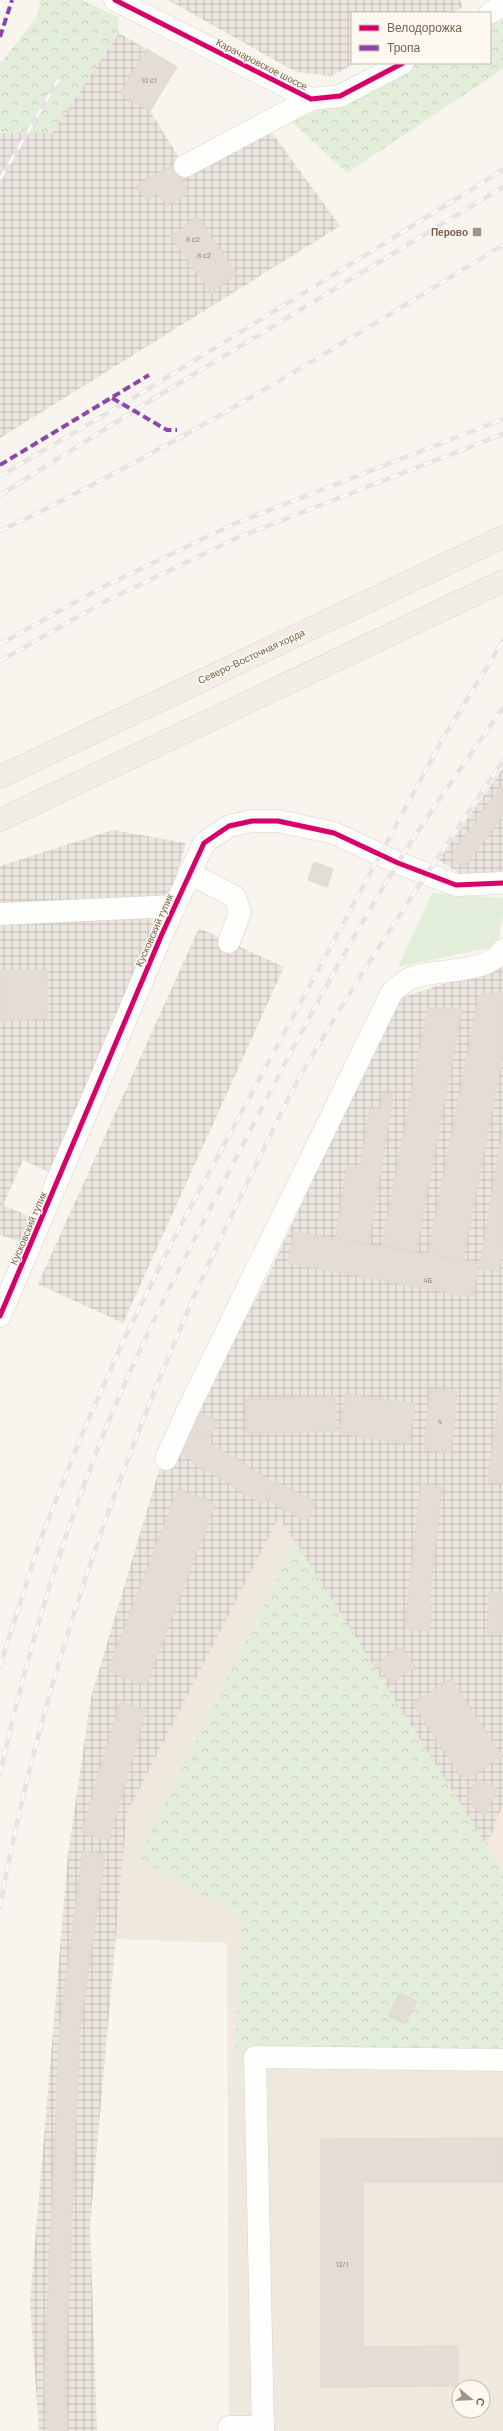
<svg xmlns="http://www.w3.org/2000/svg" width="503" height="2431" font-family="Barlow,sans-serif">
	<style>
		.residential { fill: #efe8dc; fill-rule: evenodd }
		.commercial { fill: #f4e8df }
		.industrial { fill: url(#industrial-grid) }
		.grass { fill: #e3eeda }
		.forest { fill: url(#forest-crowns) }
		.building { fill: #e3ddd5; stroke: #e0d9d0 }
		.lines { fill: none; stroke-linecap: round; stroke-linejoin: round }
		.minor-casing { stroke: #d6d2cc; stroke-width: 23 }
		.major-casing { stroke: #d8d2cb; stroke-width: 23 }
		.minor { stroke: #fefefc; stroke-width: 22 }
		.major { stroke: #f2eee7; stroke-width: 22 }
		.rail-casing { stroke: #e5e3e6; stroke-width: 4.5 }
		.rail { stroke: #fef9f0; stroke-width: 3; stroke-dasharray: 9; stroke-linecap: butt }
		.quiet { stroke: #8e44ad; stroke-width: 4; stroke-dasharray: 8 4; stroke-linecap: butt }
		.cycleway-casing { stroke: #fef9f0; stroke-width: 8 }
		.cycleway { stroke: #d6006c; stroke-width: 5 }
		.poi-dot { fill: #a29487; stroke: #fef9f0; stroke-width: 1.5 }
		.labels { text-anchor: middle; stroke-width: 3; stroke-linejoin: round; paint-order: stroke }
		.number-label { font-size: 8px; fill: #928073 }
		.street-label { font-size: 10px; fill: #745f4f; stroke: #fef9f0 }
		.poi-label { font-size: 10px; font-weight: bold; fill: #745f4f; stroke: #fef9f0; text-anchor: end }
	</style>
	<defs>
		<pattern id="industrial-grid" width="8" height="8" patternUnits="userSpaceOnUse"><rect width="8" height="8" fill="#eae5de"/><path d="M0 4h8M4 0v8" fill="none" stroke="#c2bdb6"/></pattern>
		<pattern id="forest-crowns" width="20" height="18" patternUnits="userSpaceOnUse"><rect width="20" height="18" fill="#e3eeda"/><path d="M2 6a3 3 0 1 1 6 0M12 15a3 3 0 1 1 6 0" fill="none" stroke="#c6cebd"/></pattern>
	</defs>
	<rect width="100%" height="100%" fill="#f7f5ee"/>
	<path class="residential" d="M279,1517L503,1872V2431H229L227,1943L116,1939L127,1813ZM459,2387H483V2411H459Z"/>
	<polygon class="commercial" points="503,1804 503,1872 487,1846"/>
	<g class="industrial">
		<polygon points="168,0 460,0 463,7 452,13 352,13 352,63 356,63 331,76 296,72"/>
		<polygon points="119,33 177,67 150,111 188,172 270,130 340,226 0,438 0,133 52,132"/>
		<polygon points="503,768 503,871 463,876 439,860"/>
		<polygon points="113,830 186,843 167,907 51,1173 23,1160 3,1205 31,1217 21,1242 0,1235 0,866"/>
		<polygon points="199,928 284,967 123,1323 38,1284"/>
		<polygon points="503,965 503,1804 487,1846 279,1517 127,1813 90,2225 97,2431 39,2431 30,2302 68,1855 91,1697 163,1457 263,1287 397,999"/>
	</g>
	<polygon class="grass" points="432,893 503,898 503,914 497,946 398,967"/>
	<g class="forest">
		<polygon points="40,0 82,0 118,17 119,33 52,133 0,132 0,64 37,17"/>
		<polygon points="503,15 503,69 347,173 292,122 420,63 490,63 490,23"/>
		<polygon points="296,1542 503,1872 503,2054 235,2053 242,1917 137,1858"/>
	</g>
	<g class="building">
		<polygon points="147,49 177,67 150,111 120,93"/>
		<polygon points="173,165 189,193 167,206 159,193 146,200 137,185"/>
		<polygon points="198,218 237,274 211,293 171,236"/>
		<polygon points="503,784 503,815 464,867 450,857"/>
		<polygon points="314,862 333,869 327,887 308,880"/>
		<polygon points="47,970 48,1019 0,1021 0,971"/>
		<polygon points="503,992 503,1054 463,1260 428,1254 479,996"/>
		<polygon points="428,1008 462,1009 416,1251 382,1246"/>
		<polygon points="383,1093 393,1094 369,1243 336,1237 347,1166 360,1168 370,1108 380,1110"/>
		<polygon points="503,1126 503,1245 499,1271 480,1268"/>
		<polygon points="294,1232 479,1263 473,1297 288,1263"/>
		<polygon points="503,1369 503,1483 488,1482"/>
		<polygon points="430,1389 457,1392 451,1453 424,1450"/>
		<polygon points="346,1394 415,1404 409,1444 339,1433"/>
		<polygon points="335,1396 336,1431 247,1434 245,1399"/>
		<polygon points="198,1411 218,1423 207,1441 189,1430"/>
		<polygon points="184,1427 274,1483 262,1504 174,1450"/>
		<polygon points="276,1481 316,1503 306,1521 266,1499"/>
		<polygon points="421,1484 442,1487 429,1602 432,1603 429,1631 405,1628"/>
		<polygon points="178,1489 215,1504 146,1685 108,1671"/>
		<polygon points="489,1592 503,1593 503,1634 487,1634"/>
		<polygon points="401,1647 415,1667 391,1683 377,1664"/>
		<polygon points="451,1679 502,1756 464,1781 413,1704"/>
		<polygon points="120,1702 146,1710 109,1840 82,1833"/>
		<polygon points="477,1779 498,1789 486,1814 471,1806 473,1801 467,1798"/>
		<polygon points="83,1851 105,1854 80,2028 65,2380 68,2431 48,2431 44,2384 60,2025"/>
		<polygon points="400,1993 417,2001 405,2024 388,2016"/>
		<polygon points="503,2138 503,2182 363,2182 363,2347 458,2346 458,2386 321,2387 321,2139"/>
	</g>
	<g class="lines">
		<g class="minor-casing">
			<g id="minor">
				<polyline points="115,0 311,99 340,96 403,63"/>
				<polyline points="490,13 503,5"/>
				<polyline points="185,166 311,99"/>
				<polyline points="189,873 235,897 240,912 229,942"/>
				<polyline points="0,914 175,906"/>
				<polyline points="0,1316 162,934 204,843 229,826 252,821 278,821 334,833 398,863 456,885 503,883"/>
				<path d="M166,1459L187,1412L392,992C397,988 403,982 409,979C435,967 485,976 503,950"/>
				<polyline points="229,2427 263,2427"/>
				<polyline points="263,2431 255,2057 503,2060"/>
			</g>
		</g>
		<g class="major-casing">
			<g id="major">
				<polyline points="0,777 503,537"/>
				<polyline points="0,820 503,581"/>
			</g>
		</g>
		<use href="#minor" class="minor"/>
		<use href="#major" class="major"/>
		<g class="rail-casing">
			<g id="rail">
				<polyline points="0,179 59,79"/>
				<polyline points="0,476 148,389 503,170"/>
				<polyline points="0,495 153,399 503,187"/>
				<path d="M0,531C174,448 339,346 503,245"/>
				<polyline points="0,644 99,589 234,524 503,419"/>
				<polyline points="0,661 106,601 239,537 503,434"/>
				<polyline points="0,1666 40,1541 83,1432 125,1337 175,1236 380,855 442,740 503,641"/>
				<path d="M0,1774C25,1661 59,1546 102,1438C140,1342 189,1250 236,1158C287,1059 338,960 396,866C429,812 467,759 503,708"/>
				<path d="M0,1907C36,1708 102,1513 181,1327C205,1269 233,1212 261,1155C274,1128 286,1101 301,1075C363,967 433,864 503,761"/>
			</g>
		</g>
		<use href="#rail" class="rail"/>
		<g class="quiet">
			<polyline points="0,37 12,0"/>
			<polyline points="112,398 167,430 177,430"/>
			<polyline points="0,465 149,375"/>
		</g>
		<g class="cycleway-casing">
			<g id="cycleway">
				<polyline points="115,0 311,99 340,96 403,63"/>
				<polyline points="0,1316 162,934 204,843 229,826 252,821 278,821 334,833 398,863 456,885 503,883"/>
			</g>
		</g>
		<use href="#cycleway" class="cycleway"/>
	</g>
	<rect class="poi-dot" x="472" y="227" width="10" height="10" rx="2"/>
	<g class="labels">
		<g class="number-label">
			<text x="149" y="83">10 с1</text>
			<text x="193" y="242">8 с2</text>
			<text x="204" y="258">8 с2</text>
			<text x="428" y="1283">4Б</text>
			<text x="440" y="1424">4</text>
			<text x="342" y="2267">12/1</text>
		</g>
		<g class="street-label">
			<text transform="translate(262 64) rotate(27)" y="4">Карачаровское шоссе</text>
			<text transform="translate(251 656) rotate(-25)" y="4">Северо-Восточная хорда</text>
			<text transform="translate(154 930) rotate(-66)" y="4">Кусковский тупик</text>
			<text transform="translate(28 1228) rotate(-67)" y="4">Кусковский тупик</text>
		</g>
		<g class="poi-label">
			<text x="468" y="236">Перово</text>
		</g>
	</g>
	<rect x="351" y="12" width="140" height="52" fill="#fef9f0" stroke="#c7bbb0"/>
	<rect x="359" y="25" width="20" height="6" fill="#d6006c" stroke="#c7bbb0"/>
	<text x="387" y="32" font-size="12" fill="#745f4f">Велодорожка</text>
	<rect x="359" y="45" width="20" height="6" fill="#8e44ad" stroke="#c7bbb0"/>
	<text x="387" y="52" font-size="12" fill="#745f4f">Тропа</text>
	<g transform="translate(471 2399) rotate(108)"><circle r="19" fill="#fef9f0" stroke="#c7bbb0"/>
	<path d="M0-3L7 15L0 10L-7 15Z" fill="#a29487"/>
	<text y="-6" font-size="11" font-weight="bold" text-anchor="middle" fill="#745f4f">С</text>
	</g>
</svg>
